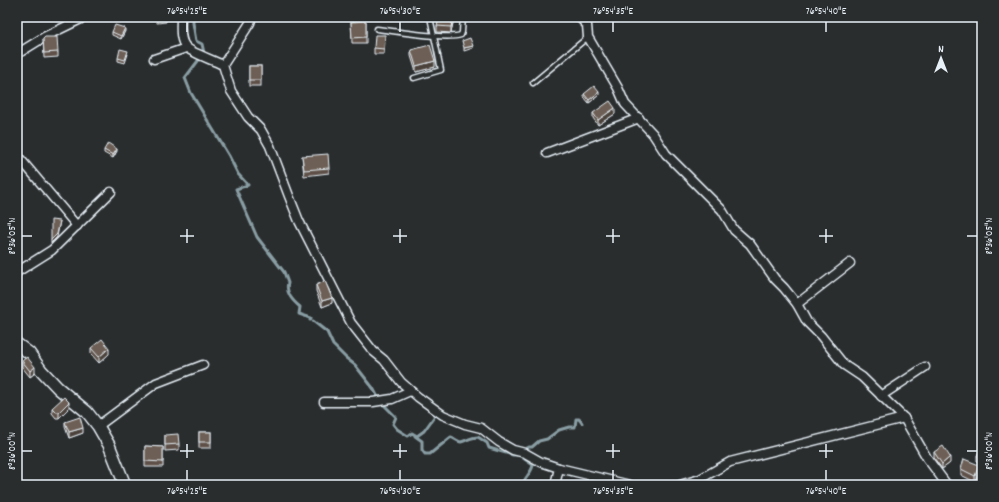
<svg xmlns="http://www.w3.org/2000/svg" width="999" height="502" font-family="Dekko,sans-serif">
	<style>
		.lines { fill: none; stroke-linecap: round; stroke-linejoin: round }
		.stream { stroke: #899ea4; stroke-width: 3 }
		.lane-casing { stroke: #e8f1f8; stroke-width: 7 }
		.street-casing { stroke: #e8f1f8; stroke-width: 11 }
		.secondary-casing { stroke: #e8f1f8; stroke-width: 14 }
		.lane { stroke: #2a2d2e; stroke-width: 4 }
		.street { stroke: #2a2d2e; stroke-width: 8 }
		.secondary { stroke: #2a2d2e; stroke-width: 11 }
		.wall { fill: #5e5148; stroke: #e8f1f8 }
		.shaded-wall { fill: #4c423b; stroke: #e8f1f8 }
		.building { fill: #6d5e54; stroke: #e8f1f8 }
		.ticks { fill: none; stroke: #e8f1f8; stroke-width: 1.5 }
		.neatline { fill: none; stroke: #e8f1f8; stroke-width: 1.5 }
		.ticks-label { font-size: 10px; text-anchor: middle; fill: #e8f1f8 }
	</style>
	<rect width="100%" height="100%" fill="#2a2d2e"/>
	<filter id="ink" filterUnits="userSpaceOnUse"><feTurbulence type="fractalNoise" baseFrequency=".025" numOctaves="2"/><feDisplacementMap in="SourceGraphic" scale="8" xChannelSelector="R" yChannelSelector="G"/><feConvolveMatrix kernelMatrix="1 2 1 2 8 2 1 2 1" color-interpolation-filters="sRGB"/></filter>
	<g filter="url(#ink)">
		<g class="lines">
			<g class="stream">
				<polyline points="193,17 193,23 196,41 202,44 204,53"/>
				<path d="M201,57L185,78L191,93L229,156L238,174L248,185L236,189L257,237L284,272L288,283C285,293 293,301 300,307L299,314L311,318L310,320"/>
				<polyline points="313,321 327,332 333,345 346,358 355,365 373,388 380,401 396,417 393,424 397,429 408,436 412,433 417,436 424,431 434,417"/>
				<path d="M415,436L422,441V450L425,454H430L451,437C454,438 458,442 461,442C466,441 471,437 478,437L487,443L489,448L513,455H519L533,465C532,472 525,478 522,485"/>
				<polyline points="522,451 529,447 532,447 539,441 547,439 559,430 569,427 575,427 576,419 579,419 582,423"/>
			</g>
			<g class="lane-casing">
				<g id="lane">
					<path d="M377,29C395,31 446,40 461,35L462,32L463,17"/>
					<polyline points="414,78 441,70 430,17"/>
					<polyline points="533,83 588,37"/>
				</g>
			</g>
			<g class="street-casing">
				<g id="street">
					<path d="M181,17C181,26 179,40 186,47C190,52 217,62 223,65L231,91L248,117L261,130L270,146L289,196L299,221L351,323L373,351L384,360L401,382L418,397L443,415L465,424L481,428L499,442L513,450L525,453L541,462L559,468L630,485"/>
					<polyline points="579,17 587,25 588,37 618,88 625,104 653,134 666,154 722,210 734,230 750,244 775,279 784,288 797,304 807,322 821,336 844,365 862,377 904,418 927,458 947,485"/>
					<polyline points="17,54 46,36 85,17"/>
					<polyline points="154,59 186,48"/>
					<polyline points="223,65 250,23 252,17"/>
					<polyline points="547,153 639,118"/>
					<polyline points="17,155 77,226"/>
					<polyline points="17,272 52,250 111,192"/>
					<polyline points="797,304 850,263"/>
					<polyline points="881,396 925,367"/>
					<polyline points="324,402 373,402 392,399 410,391"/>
					<polyline points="98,426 156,383 203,365"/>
					<polyline points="555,485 559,468"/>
					<polyline points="680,485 700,479 730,462 904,418"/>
				</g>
			</g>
			<g class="secondary-casing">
				<polyline id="secondary" points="17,344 29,353 41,370 58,388 87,412 98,426 109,445 125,485"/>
			</g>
			<use href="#lane" class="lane"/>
			<use href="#street" class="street"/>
			<use href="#secondary" class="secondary"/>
		</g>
		<g class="wall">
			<polygon points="156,17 166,17 166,22 157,23"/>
			<polygon points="435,17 449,17 453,23 451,33 437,32 437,26 439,19 435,19"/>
			<polygon points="591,17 608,17 608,18 594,23"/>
			<polygon points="366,21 366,43 352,43 351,22"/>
			<polygon points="125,31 121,39 112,35 112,32"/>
			<polygon points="43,39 58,52 58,57 44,58"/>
			<polygon points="385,41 384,54 374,54 374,48"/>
			<polygon points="411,50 435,67 416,72 411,56"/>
			<polygon points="128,54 125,63 118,61 118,58"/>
			<rect x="249" y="66" width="12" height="20"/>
			<polygon points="584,94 599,95 589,103 584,97"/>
			<polygon points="593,113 615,114 598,125 593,118"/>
			<polygon points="104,150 117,151 113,158 104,153"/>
			<polygon points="302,156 329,168 329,173 304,176"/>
			<polygon points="316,285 332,303 322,307 316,291"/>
			<polygon points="91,348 109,354 99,363 91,354"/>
			<polygon points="22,361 35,373 30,377 22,367"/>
			<polygon points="52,408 69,408 59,418 56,418 52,413"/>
			<polygon points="65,422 83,433 69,438 65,427"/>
			<rect x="199" y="432" width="12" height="16"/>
			<polygon points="165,435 179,444 179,450 165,451"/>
			<polygon points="145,446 163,447 163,467 145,467"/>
			<polygon points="982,446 982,464 977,461 977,456"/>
			<polygon points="934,452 950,463 942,469 934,458"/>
			<polygon points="961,469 979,471 975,482 961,475"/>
		</g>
		<g class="shaded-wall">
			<polygon points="595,17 608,17 608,18 594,23 594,18"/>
			<polygon points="453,18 453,23 451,33 451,27"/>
			<polygon points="125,28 125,31 121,39 121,36"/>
			<polygon points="473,46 473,48 464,51 464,48"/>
			<polygon points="435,61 435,67 416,72 416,66"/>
			<polygon points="599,92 599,95 589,103 589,100"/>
			<polygon points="615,108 615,114 598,125 598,120"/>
			<polygon points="117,149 117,151 113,158 113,155"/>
			<polygon points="60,221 57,237 51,243 51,240"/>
			<polygon points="332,298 332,303 322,307 322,301"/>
			<polygon points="109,348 109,354 99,363 99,357"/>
			<polygon points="35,367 35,373 30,377 30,371"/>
			<polygon points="69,402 69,408 59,418 59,412"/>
			<polygon points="83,428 83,433 69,438 69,432"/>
			<polygon points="950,457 950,463 942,469 942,464"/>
			<polygon points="979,465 979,471 975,482 975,476"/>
		</g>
		<g class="building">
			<polygon points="439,17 453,18 451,27 437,26"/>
			<polygon points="366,21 366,37 352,38 351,22"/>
			<polygon points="115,25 125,28 121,36 112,32"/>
			<polygon points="375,35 385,35 384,49 374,48"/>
			<polygon points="45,37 57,37 58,52 44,53 43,39"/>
			<polygon points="470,38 473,46 464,48 462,41"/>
			<polygon points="430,45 435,61 416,66 411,50"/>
			<polygon points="120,49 128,51 125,60 118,58"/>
			<rect x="249" y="66" width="12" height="14"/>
			<polygon points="594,86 599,92 589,100 584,94"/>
			<polygon points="610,101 615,108 598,120 593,113"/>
			<polygon points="108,143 117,149 113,155 104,150"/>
			<polygon points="328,154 329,168 304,170 302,156"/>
			<polygon points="51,220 60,221 57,234 51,240"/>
			<polygon points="325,281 332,298 322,301 316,285"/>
			<polygon points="102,339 109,348 99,357 91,348"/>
			<polygon points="27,357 35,367 30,371 22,361"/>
			<polygon points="64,397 69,402 59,412 56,412 52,408"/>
			<polygon points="80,417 83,428 69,432 65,422"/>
			<rect x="199" y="432" width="12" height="10"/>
			<polygon points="178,434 179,444 165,445 165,435"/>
			<polygon points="981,445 982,446 982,458 977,456"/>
			<polygon points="145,446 163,447 163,462 145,461"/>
			<polygon points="943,446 950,457 942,464 934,452"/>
			<polygon points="964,459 979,465 975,476 961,469"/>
		</g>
	</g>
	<path class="ticks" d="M187,22V32M400,22V32M613,22V32M826,22V32M187,229V243M400,229V243M613,229V243M826,229V243M22,236H32M180,236H194M393,236H407M606,236H620M819,236H833M967,236H977M187,444V458M400,444V458M613,444V458M826,444V458M22,451H32M180,451H194M393,451H407M606,451H620M819,451H833M967,451H977M187,470V480M400,470V480M613,470V480M826,470V480"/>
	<rect width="999" height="502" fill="none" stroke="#2a2d2e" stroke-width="44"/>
	<g transform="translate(941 58)" stroke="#2a2d2e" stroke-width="3" paint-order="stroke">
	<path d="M0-3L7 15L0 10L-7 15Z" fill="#e8f1f8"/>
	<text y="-6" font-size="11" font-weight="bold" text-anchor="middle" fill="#e8f1f8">N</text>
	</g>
	<rect x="22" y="22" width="955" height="458" class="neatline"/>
	<g class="ticks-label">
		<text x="187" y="14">76°54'25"E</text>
		<text x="400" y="14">76°54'30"E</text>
		<text x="613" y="14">76°54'35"E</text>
		<text x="826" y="14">76°54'40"E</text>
		<text transform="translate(11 236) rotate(-90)" y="4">8°36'05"N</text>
		<text transform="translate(988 236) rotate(-90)" y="4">8°36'05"N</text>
		<text transform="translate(11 451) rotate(-90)" y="4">8°36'00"N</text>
		<text transform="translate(988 451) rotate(-90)" y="4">8°36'00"N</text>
		<text x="187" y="494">76°54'25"E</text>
		<text x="400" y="494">76°54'30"E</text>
		<text x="613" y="494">76°54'35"E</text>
		<text x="826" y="494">76°54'40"E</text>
	</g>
</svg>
